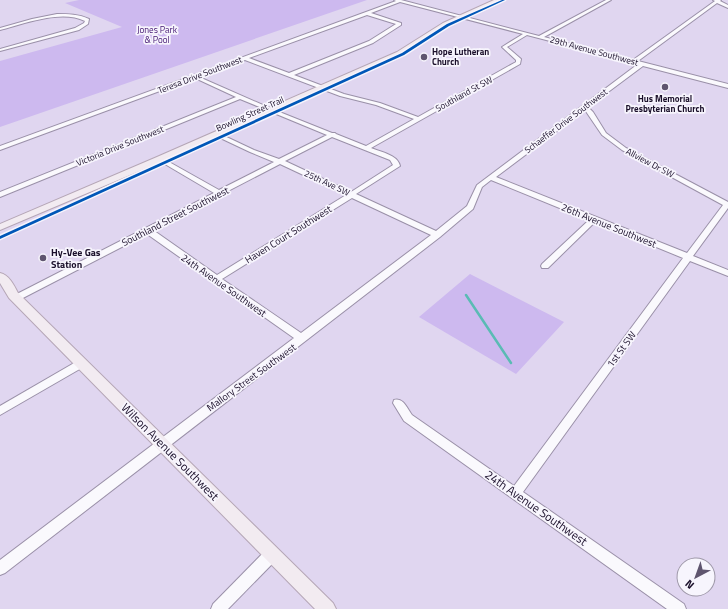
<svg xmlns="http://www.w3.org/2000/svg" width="728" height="609" font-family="'Titillium Web',sans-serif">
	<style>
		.green { fill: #cdb9ef }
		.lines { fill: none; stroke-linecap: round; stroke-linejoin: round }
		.stream { stroke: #5abbb4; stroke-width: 2.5 }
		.minor-casing { stroke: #9a90a8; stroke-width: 2 }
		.major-casing { stroke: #b5a6b6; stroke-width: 2 }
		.minor { fill: #faf9fd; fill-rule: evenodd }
		.major { fill: #f2ebf1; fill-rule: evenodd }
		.cycleway-casing { stroke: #f7f5fd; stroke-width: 3 }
		.cycleway { fill: #0057b8; fill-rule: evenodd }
		.poi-dot { fill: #5f556f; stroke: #f7f5fd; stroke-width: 1.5 }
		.labels { text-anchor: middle; stroke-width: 3.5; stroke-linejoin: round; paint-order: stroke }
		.far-park-label { font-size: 9px; fill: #3f116f; stroke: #f7f5fd }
		.far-street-label { font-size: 9px; fill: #1a0f2a; stroke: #f7f5fd }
		.far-poi-label { font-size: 9px; font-weight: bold; fill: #1a0f2a; stroke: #f7f5fd; text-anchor: start }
		.street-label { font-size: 10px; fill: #1a0f2a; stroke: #f7f5fd }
		.poi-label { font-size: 10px; font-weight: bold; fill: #1a0f2a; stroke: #f7f5fd; text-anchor: start }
		.near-street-label { font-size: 12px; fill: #1a0f2a; stroke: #f7f5fd }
	</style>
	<rect width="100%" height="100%" fill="#e0d6f0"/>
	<g class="green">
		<polygon points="79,0 367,0 0,127 0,61 122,27 65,3"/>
		<polygon points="470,274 564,322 516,374 419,317"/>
	</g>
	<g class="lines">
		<polyline class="stream" points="466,295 511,363"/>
		<g class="minor-casing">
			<g id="minor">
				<path d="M394,0H401L539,36L606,0H611L544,37L633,60L715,1L713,0H721L720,1L728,5V8L717,3L638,61L728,84V88L643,66L588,107L593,112L606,133L626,148L728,202V208L693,256L728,270V276L690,261L523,492L684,604L686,609H667L404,421L393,403L394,400C403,397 407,408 412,415L514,486L683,258L595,222L548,268H542L541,266L542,264L589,220L491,180L482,187L473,209L440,237L5,573L0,575V560L294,338L147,234L19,300H13L12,298L13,296L214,193L158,160V158H162L219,190L274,162L250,152L214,135V133H218L254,150L279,159L327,135L240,99L0,197V192L236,97L195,78L0,150V146L396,1ZM400,2L523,34L502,47L516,60V62L418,117L380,103L344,94L294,75L373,43L401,25V23L371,13ZM367,15L396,24L369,41L289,73L249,58ZM527,35L638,64L477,185L467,206L436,231L356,194L400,166C398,155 381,152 371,148L520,64L521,59L507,47ZM245,60L340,96L376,105L414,119L366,146L336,134L335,133H332L272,109L199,77ZM585,110L602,135L622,150L723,205L687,253L496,177ZM332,137L390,160L393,165L351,192L285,161ZM280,164L346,195L217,275L153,230ZM352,198L431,235L301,333L222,279Z"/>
				<path d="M57,14C69,14 78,14 89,19L88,24L79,30L0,51V49L75,28L84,23L85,21C61,9 24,24 0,30V28L32,19Z"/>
				<polygon points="81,359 85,360 86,363 85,366 0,415 0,406"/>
				<polygon points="272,547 277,549 279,554 277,559 228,609 211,609 213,604 267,549"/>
			</g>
		</g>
		<g class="major-casing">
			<g id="major">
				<polygon points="494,0 500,0 447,25 401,54 163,161 0,230 0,224 157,157 397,52 443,23"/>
				<path d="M0,273C9,275 14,285 18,293L333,603L336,609H315L9,298L0,283Z"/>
			</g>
		</g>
		<use href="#minor" class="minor"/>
		<use href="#major" class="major"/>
		<g class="cycleway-casing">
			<polygon id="cycleway" points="502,0 505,0 449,26 404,55 0,239 0,236 402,53 447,24"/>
		</g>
		<use href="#cycleway" class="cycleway"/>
	</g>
	<g class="poi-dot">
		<circle cx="424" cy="57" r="4"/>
		<circle cx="665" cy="87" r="4"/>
		<circle cx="43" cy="258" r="4"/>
	</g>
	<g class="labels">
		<g class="far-park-label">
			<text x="157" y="33">Jones Park<tspan x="157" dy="10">&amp; Pool</tspan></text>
		</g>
		<g class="far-street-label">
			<text transform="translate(594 51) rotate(15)" y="3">29th Avenue Southwest</text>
			<text transform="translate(200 75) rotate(-21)" y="3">Teresa Drive Southwest</text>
			<text transform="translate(464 94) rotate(-29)" y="3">Southland St SW</text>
			<text transform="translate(250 114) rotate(-24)" y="3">Bowling Street Trail</text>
			<text transform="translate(566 121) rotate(-37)" y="3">Schaeffer Drive Southwest</text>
			<text transform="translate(120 146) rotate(-22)" y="3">Victoria Drive Southwest</text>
			<text transform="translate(650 163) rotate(28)" y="3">Allview Dr SW</text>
			<text transform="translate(327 183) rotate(25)" y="3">25th Ave SW</text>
		</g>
		<g class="far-poi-label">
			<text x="432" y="55">Hope Lutheran<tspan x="432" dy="10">Church</tspan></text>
			<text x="665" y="102" text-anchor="middle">Hus Memorial<tspan x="665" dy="10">Presbyterian Church</tspan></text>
		</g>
		<g class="street-label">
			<text transform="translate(175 216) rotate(-27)" y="4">Southland Street Southwest</text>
			<text transform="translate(609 225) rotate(22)" y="4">26th Avenue Southwest</text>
			<text transform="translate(288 234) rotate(-32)" y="4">Haven Court Southwest</text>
			<text transform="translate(224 285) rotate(35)" y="4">24th Avenue Southwest</text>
			<text transform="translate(621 349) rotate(-54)" y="4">1st St SW</text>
			<text transform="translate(251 377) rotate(-36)" y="4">Mallory Street Southwest</text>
		</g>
		<g class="poi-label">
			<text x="51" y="256">Hy-Vee Gas<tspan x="51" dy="12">Station</tspan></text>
		</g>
		<g class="near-street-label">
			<text transform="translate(170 452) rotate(45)" y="4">Wilson Avenue Southwest</text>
			<text transform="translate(536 508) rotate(35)" y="4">24th Avenue Southwest</text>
		</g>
	</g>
	<g transform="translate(696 577) rotate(221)"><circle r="19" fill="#f7f5fd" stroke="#9f99a9"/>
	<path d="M0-3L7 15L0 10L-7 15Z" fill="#5f556f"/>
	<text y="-6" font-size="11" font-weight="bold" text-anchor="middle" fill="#1a0f2a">N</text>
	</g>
</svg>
